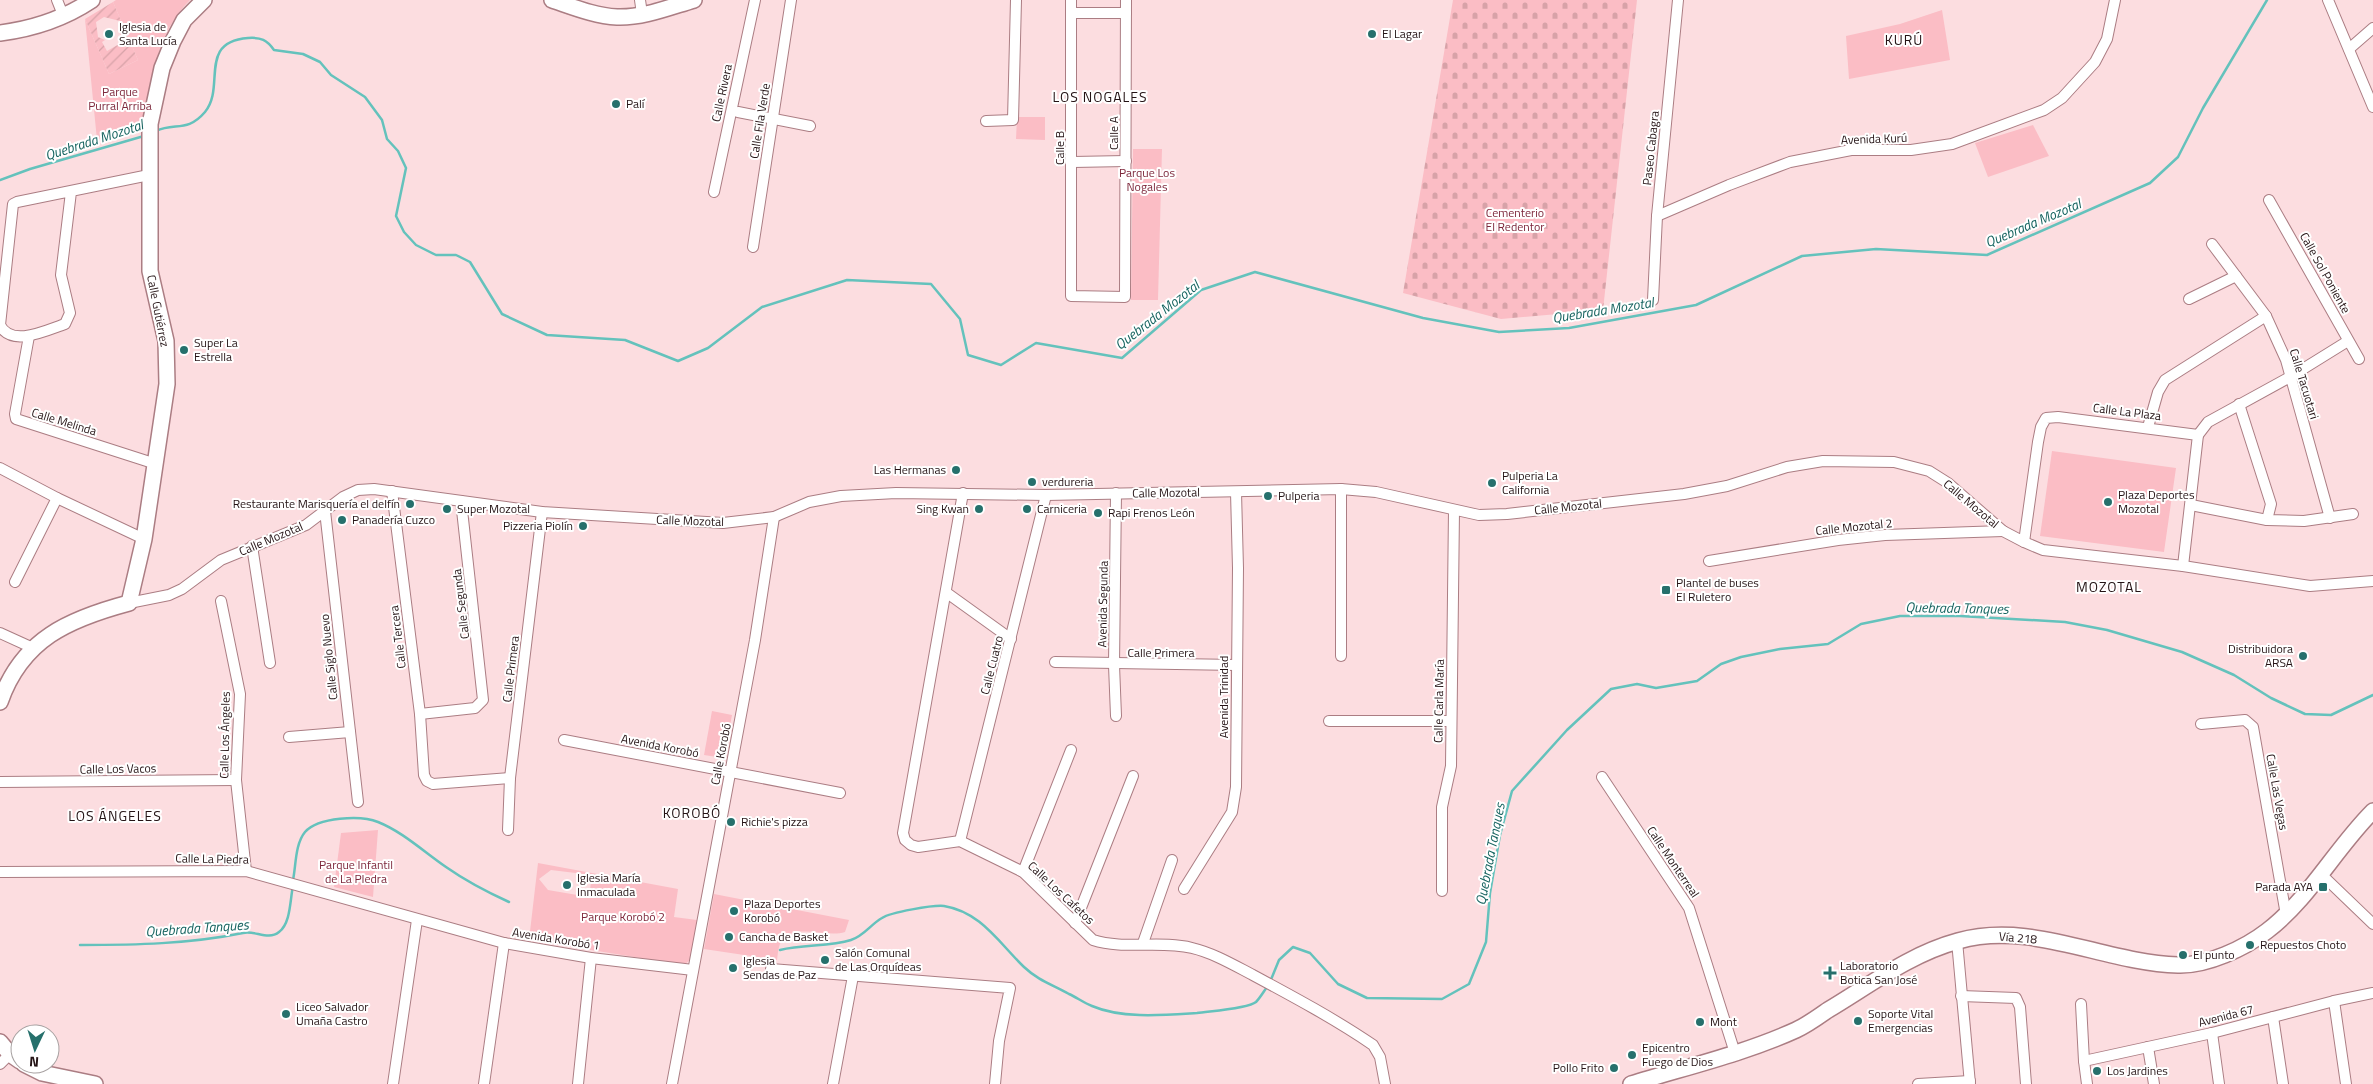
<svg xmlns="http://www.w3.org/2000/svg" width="2373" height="1084" font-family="'Titillium Web',sans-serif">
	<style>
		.cemetery { fill: url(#cemetery-stones) }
		.park { fill: #fbbdc5; fill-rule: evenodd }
		.garden { fill: url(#garden-furrows); fill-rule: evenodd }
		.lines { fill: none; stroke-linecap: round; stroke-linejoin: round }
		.stream { stroke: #64c2bc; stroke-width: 2.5 }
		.street-casing { stroke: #ab7d83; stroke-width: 12 }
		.secondary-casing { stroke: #ab7d83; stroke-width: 18 }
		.street { stroke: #fff; stroke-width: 10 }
		.secondary { stroke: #fff; stroke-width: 15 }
		.poi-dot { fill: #26706c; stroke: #fff; stroke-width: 2 }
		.labels { text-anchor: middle; stroke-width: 4; stroke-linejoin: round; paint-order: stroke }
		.poi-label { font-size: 12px; fill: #241315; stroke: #fff; text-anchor: start }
		.park-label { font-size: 12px; fill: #7d273b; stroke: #fff }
		.street-label { font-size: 12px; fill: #241315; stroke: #fff }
		.neighbourhood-label { font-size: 14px; letter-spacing: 1px; fill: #241315; stroke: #fff }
		.water-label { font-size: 14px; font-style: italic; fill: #15635f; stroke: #fff }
	</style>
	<defs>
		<pattern id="cemetery-stones" width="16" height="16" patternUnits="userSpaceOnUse" patternTransform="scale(1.25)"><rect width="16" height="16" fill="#fbbdc5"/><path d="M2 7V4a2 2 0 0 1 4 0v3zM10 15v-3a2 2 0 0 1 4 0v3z" fill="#d7a2a8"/></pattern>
		<pattern id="garden-furrows" width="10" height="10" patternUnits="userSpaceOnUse" patternTransform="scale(1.25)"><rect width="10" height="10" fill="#fbbdc5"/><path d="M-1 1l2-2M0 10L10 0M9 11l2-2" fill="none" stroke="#d7a2a8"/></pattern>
	</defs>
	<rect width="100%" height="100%" fill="#fcdde0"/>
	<polygon class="cemetery" points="1453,0 1637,0 1603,310 1501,319 1403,293"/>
	<g class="park">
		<path d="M116,0H190C157,32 151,81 142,124L97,140L85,19L109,74L138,60L113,2Z"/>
		<polygon points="1942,10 1950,60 1849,79 1846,36 1900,24"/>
		<polygon points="1017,117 1045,117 1045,140 1016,139"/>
		<polygon points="2033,125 2049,156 1988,177 1975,143"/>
		<polygon points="1133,149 1162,149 1158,300 1131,300"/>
		<polygon points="2052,451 2176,468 2164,552 2040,536"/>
		<polygon points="712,711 732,715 724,758 704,755"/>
		<polygon points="378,830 373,897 334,887 341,833"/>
		<path d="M538,863L678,889L674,917L697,920L690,960L684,965L529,940ZM551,870L592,875L589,897L548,890L539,879Z"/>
		<path d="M714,894L849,920L845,932C827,938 795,923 782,940C778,946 778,954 777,960L704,949Z"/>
	</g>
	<path class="garden" d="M113,2L138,60L109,74L85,19ZM104,17L120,21L121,43L107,51L102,42L105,40L98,37L96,22Z"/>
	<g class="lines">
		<g class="stream">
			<path d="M156,131C175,122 187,133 205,112C226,87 197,42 248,38C261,37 267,40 274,50L303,54L320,62L331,75L365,97L382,120L387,139L398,151L406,168L396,216L404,232L416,245L436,255H456L470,262L502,314L547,335L625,340L678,361L708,348L762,307L847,280L931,284L960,319L968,355L1001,365L1036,343L1122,358L1201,290L1255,272L1423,318L1499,332L1569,328L1696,305L1802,256L1876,249L1987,255L2150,183L2178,157L2203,108L2267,0"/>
			<polyline points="0,180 30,169 144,136"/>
			<path d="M293,880C296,866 295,844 305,832C318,817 361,815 378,822C403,832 424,852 446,867C466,881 487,892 509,902"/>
			<path d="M80,945C135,945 189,944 243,933C255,930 268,941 279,932C291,923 290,899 293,886"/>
			<path d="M780,950C804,944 829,947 851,940C864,936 871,924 882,918C891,912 933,905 944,906C981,912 999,943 1024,967C1039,981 1051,984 1069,994C1076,997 1084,1003 1092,1006C1122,1019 1165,1015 1197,1013C1210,1011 1247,1009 1256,1002C1260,998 1264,991 1267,987"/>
			<polyline points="1270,982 1279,960 1293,947 1310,953 1338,984 1367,998 1442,999 1469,984 1486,942 1490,893 1500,835 1512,791 1567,730 1611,689 1637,684 1656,688 1697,681 1721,664 1741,657 1780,649 1828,644 1861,624 1900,616 1960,616 2065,622 2107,630 2182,652 2234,675 2271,698 2305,714 2331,715 2373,695"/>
		</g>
		<g class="street-casing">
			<g id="street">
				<polyline points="57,0 63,15"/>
				<polyline points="640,0 642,14"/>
				<polyline points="1071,0 1071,296 1125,297 1126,0"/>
				<polyline points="2328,0 2373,107"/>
				<polyline points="1071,13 1126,13"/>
				<polyline points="2349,49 2373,28"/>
				<polyline points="738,112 810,126"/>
				<polyline points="986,121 1013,120 1016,0"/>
				<polyline points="1073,162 1126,161"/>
				<path d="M71,192L61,275L70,313L65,324C47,330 11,348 0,325L13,204L17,202L149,175"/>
				<polyline points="714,192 755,0"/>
				<polyline points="2269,200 2359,359"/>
				<polyline points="1657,216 1729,185 1790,162 1851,150 1911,150 1952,144 2044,110 2062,98 2095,62 2107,39 2115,0"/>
				<polyline points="2212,244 2266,316 2286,360 2330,518"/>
				<polyline points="753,247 791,0"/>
				<polyline points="2189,299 2236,276"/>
				<polyline points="1653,300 1657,216 1678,0"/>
				<polyline points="29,336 15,414 16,419 156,464"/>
				<polyline points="2239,404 2271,504 2267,520"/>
				<polyline points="2148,427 2158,392 2165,380 2266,316"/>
				<polyline points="2198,435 2208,422 2290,377 2348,341"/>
				<polyline points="0,468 57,498 144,539"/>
				<polyline points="1341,489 1341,656"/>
				<polyline points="392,491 420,714 424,775 427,781 433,784 510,778"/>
				<path d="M963,493L903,833L905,840L911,845L918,847L960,841L1023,872L1093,940C1124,950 1160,940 1192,948C1213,953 1232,964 1251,974C1292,996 1335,1019 1373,1045L1380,1057L1385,1084"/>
				<polyline points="2191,505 2267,520 2304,521 2353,514"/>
				<polyline points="325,511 358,802"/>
				<polyline points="2024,542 2038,442 2041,427 2046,418 2058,417 2198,435 2183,566"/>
				<polyline points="252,546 270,663"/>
				<polyline points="1709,561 1838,540 1885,535 2003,531"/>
				<polyline points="15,582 57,498"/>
				<polyline points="947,593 1011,639"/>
				<polyline points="221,601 240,694 236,780 246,871"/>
				<polyline points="129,603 169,595 182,589 221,560 306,525 343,497 358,490 374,489 542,512 723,523 774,517 809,502 841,496 896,493 1046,495 1341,489 1376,492 1479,515 1507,514 1684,494 1727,486 1787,467 1823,461 1894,462 1929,471 1948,483 2003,531 2024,542 2043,550 2183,566 2310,586 2373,581"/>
				<polyline points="0,633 33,648"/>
				<polyline points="1055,662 1237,665"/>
				<polyline points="420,714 475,708 483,700 461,501"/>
				<polyline points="1116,716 1114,665 1116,493"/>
				<polyline points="1329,721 1451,721"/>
				<polyline points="2201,724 2245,720 2253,727 2286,915"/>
				<polyline points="289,737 350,732"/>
				<polyline points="564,740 840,793"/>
				<polyline points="1602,777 1689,908 1735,1053"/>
				<polyline points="0,782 236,780"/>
				<polyline points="508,830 510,778 542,512"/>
				<polyline points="960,841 1046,495"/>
				<polyline points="0,872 246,871 504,943 591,958 693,970"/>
				<polyline points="1023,872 1071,750"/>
				<polyline points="2321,874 2373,924"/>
				<polyline points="1184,889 1232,812 1236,787 1238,568 1236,492"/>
				<polyline points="1442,891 1442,807 1451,766 1454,510"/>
				<polyline points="1075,923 1133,776"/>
				<polyline points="1957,941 1970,1084"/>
				<polyline points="1143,943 1172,860"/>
				<polyline points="771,969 1010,988 999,1041 995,1084"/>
				<polyline points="1961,996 2016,998 2020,1007 2026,1084"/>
				<polyline points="2334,1001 2346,1084"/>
				<polyline points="2081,1004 2084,1061 2087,1084"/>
				<polyline points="2273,1017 2283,1084"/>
				<polyline points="2212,1033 2219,1084"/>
				<polyline points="2148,1047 2154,1084"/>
				<polyline points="2084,1061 2212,1033 2334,1001 2373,993"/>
				<polyline points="0,1064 10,1054"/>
				<polyline points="393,1084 417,920"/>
				<polyline points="484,1084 504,943"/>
				<polyline points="578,1084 591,958"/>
				<polyline points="672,1084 755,640 774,517"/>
				<polyline points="833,1084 853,976"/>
				<polyline points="1918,1084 1970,1081"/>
			</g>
		</g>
		<g class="secondary-casing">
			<g id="secondary">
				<path d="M552,0C573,7 595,16 617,17C643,18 670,7 694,0"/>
				<path d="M0,33C32,29 65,18 92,0"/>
				<path d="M0,702C22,639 69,619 129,603L144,539L167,384L166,341L150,271V124L162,68L173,41L184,20L204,0"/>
				<polyline points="0,1042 10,1054 20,1061"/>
				<polyline points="24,1064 42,1073 95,1084"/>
				<path d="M1631,1084C1686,1067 1743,1054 1796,1030C1807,1025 1818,1017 1828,1010C1870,985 1910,954 1958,941C2032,920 2104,963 2178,965C2207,966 2245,948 2267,931C2310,898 2335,849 2373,811"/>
			</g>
		</g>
		<use href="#street" class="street"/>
		<use href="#secondary" class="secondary"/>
	</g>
	<g class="poi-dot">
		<circle cx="109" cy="34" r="5"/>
		<circle cx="1372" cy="34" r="5"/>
		<circle cx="616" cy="104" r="5"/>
		<circle cx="184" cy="350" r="5"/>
		<circle cx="956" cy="470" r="5"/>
		<circle cx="1032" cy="482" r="5"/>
		<circle cx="1492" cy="483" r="5"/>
		<circle cx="1268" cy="496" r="5"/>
		<circle cx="2108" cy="502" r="5"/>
		<circle cx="410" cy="504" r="5"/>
		<circle cx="447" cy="509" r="5"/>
		<circle cx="979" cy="509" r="5"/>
		<circle cx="1027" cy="509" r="5"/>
		<circle cx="1098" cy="513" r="5"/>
		<circle cx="342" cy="520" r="5"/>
		<circle cx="583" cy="526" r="5"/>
		<rect x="1661" y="585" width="10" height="10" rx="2.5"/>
		<circle cx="2303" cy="656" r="5"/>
		<circle cx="731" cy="822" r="5"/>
		<circle cx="567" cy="885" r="5"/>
		<rect x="2318" y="882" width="10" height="10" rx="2.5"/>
		<circle cx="734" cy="911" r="5"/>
		<circle cx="729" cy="937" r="5"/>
		<circle cx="2250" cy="945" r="5"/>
		<circle cx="2183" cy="955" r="5"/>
		<circle cx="825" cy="960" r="5"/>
		<circle cx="733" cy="968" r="5"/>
		<path d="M1827.5 965.5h5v5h5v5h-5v5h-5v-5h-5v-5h5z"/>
		<circle cx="286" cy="1014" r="5"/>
		<circle cx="1858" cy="1021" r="5"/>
		<circle cx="1700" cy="1022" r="5"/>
		<circle cx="1632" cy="1055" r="5"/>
		<circle cx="1614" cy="1068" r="5"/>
		<circle cx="2097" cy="1071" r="5"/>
	</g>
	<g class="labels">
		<g class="poi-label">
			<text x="119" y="31">Iglesia de<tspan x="119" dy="14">Santa Lucía</tspan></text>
			<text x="1382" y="38">El Lagar</text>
			<text x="626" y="108">Palí</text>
			<text x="194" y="347">Super La<tspan x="194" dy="14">Estrella</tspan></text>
			<text x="946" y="474" text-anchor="end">Las Hermanas</text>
			<text x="1502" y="480">Pulperia La<tspan x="1502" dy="14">California</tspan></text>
			<text x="1042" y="486">verdureria</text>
			<text x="2118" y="499">Plaza Deportes<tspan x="2118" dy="14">Mozotal</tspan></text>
			<text x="1278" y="500">Pulperia</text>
			<text x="400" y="508" text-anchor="end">Restaurante Marisquería el delfín</text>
			<text x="457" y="513">Super Mozotal</text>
			<text x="969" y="513" text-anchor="end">Sing Kwan</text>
			<text x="1037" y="513">Carniceria</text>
			<text x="1108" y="517">Rapi Frenos León</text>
			<text x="352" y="524">Panadería Cuzco</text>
			<text x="573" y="530" text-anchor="end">Pizzeria Piolín</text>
			<text x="1676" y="587">Plantel de buses<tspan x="1676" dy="14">El Ruletero</tspan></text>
			<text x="2293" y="653" text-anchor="end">Distribuidora<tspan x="2293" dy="14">ARSA</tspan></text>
			<text x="741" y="826">Richie's pizza</text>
			<text x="577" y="882">Iglesia María<tspan x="577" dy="14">Inmaculada</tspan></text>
			<text x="2313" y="891" text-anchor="end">Parada AYA</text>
			<text x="744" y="908">Plaza Deportes<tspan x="744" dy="14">Korobó</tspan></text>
			<text x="739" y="941">Cancha de Basket</text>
			<text x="2260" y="949">Repuestos Choto</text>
			<text x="835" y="957">Salón Comunal<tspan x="835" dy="14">de Las Orquídeas</tspan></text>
			<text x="2193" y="959">El punto</text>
			<text x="743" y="965">Iglesia<tspan x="743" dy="14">Sendas de Paz</tspan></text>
			<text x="1840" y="970">Laboratorio<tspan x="1840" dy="14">Botica San José</tspan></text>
			<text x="296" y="1011">Liceo Salvador<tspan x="296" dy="14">Umaña Castro</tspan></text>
			<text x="1868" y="1018">Soporte Vital<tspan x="1868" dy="14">Emergencias</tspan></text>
			<text x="1710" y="1026">Mont</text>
			<text x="1642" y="1052">Epicentro<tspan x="1642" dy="14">Fuego de Dios</tspan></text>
			<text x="1604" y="1072" text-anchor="end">Pollo Frito</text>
			<text x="2107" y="1075">Los Jardines</text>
		</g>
		<g class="park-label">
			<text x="120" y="96">Parque<tspan x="120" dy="14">Purral Arriba</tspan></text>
			<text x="1147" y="177">Parque Los<tspan x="1147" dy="14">Nogales</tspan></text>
			<text x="1515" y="217">Cementerio<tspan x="1515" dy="14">El Redentor</tspan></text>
			<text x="356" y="869">Parque Infantil<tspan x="356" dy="14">de La PIedra</tspan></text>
			<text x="623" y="921">Parque Korobó 2</text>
		</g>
		<g class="street-label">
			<text transform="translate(722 93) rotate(-78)" y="4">Calle Rivera</text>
			<text transform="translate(760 121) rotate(-81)" y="4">Calle Fila Verde</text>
			<text transform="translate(1114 133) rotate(-90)" y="4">Calle A</text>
			<text transform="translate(1874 139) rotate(-2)" y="4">Avenida Kurú</text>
			<text transform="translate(1060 148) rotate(-90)" y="4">Calle B</text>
			<text transform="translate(1651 148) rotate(-84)" y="4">Paseo Cabagra</text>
			<text transform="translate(2325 273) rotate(61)" y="4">Calle Sol Poniente</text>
			<text transform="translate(158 311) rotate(79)" y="4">Calle Gutiérrez</text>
			<text transform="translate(2304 384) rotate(73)" y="4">Calle Tacuotari</text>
			<text transform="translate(2127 412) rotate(7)" y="4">Calle La Plaza</text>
			<text transform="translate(64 422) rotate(17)" y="4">Calle Melinda</text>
			<text transform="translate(1166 493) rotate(-1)" y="4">Calle Mozotal</text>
			<text transform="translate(1971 504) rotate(40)" y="4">Calle Mozotal</text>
			<text transform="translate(1568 507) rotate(-6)" y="4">Calle Mozotal</text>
			<text transform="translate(690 521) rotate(2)" y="4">Calle Mozotal</text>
			<text transform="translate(1854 527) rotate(-6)" y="4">Calle Mozotal 2</text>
			<text transform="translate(271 539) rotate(-23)" y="4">Calle Mozotal</text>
			<text transform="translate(461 604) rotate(-97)" y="4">Calle Segunda</text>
			<text transform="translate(1103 604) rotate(-89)" y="4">Avenida Segunda</text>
			<text transform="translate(398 637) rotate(-97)" y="4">Calle Tercera</text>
			<text x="1161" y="657">Calle Primera</text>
			<text transform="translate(329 657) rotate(-96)" y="4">Calle Siglo Nuevo</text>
			<text transform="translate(992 665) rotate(-76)" y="4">Calle Cuatro</text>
			<text transform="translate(511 669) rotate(-83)" y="4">Calle Primera</text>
			<text transform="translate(1224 697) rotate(-90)" y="4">Avenida Trinidad</text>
			<text transform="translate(1439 701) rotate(-89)" y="4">Calle Carla María</text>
			<text transform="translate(225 735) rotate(-89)" y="4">Calle Los Ángeles</text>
			<text transform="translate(660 746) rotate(11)" y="4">Avenida Korobó</text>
			<text transform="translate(721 754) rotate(-79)" y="4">Calle Korobó</text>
			<text transform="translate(118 769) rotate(-1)" y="4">Calle Los Vacos</text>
			<text transform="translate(2277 792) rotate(80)" y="4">Calle Las Vegas</text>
			<text transform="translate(212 859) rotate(1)" y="4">Calle La Piedra</text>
			<text transform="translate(1673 862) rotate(56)" y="4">Calle Monterreal</text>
			<text transform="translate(1061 893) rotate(43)" y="4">Calle Los Cafetos</text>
			<text transform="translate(2018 938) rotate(5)" y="4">Vía 218</text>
			<text transform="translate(556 939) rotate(9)" y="4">Avenida Korobó 1</text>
			<text transform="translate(2226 1016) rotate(-14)" y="4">Avenida 67</text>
		</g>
		<g class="neighbourhood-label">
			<text x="1904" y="45">KURÚ</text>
			<text x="1100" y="102">LOS NOGALES</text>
			<text x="2109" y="592">MOZOTAL</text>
			<text x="692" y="818">KOROBÓ</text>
			<text x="115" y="821">LOS ÁNGELES</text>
		</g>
		<g class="water-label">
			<text transform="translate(94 140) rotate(-18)" y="5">Quebrada Mozotal</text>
			<text transform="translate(2033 223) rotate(-23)" y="5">Quebrada Mozotal</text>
			<text transform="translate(1603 310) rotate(-9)" y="5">Quebrada Mozotal</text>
			<text transform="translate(1157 315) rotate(-38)" y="5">Quebrada Mozotal</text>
			<text transform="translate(1957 608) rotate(1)" y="5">Quebrada Tanques</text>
			<text transform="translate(1490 854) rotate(-79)" y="5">Quebrada Tanques</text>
			<text transform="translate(197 928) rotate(-4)" y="5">Quebrada Tanques</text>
		</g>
	</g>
	<g transform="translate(35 1049) rotate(184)"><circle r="24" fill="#ffffff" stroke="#a7a1a1"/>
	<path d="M0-4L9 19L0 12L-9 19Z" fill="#26706c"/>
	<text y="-8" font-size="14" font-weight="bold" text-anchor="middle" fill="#241315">N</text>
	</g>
</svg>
